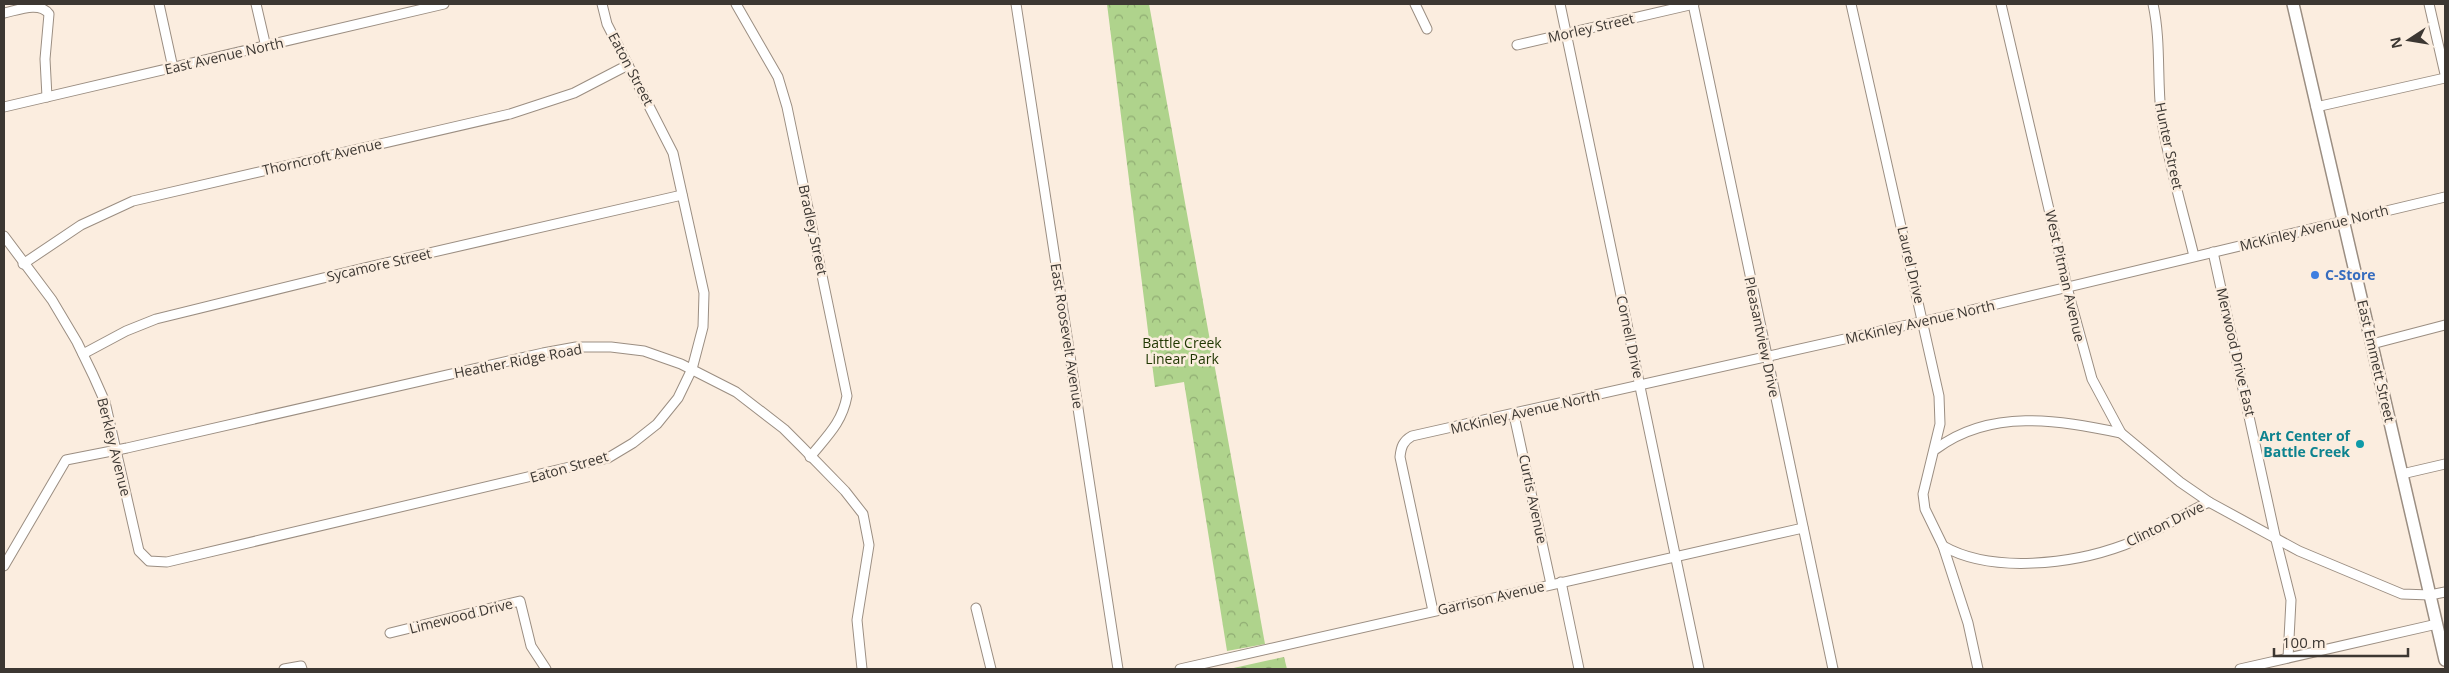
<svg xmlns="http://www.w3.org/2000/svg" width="2449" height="673" font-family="'Open Sans',sans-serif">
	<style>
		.park { fill: url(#park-crowns) }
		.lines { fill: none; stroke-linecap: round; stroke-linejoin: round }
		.minor-casing { stroke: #9b8e82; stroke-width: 11 }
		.tertiary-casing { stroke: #9b8e82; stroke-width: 14 }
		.minor { stroke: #fff; stroke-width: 9 }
		.tertiary { stroke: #fff; stroke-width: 11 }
		.shop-dot { fill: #3f7fe0; stroke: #fbeddf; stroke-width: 2 }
		.culture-dot { fill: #0f9aa8; stroke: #fbeddf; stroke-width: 2 }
		.labels { text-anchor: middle; stroke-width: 5; stroke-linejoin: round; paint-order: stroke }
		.street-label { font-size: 14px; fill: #3c3732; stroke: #fbeddf }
		.shop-label { font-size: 14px; font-weight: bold; fill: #366cbe; stroke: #fbeddf; text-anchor: start }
		.park-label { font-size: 14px; fill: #1f3600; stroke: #fbeddf }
		.culture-label { font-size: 14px; font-weight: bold; fill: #0d838f; stroke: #fbeddf; text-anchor: end }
	</style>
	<defs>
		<pattern id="park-crowns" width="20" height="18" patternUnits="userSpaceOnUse" patternTransform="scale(1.25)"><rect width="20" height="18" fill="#afd38c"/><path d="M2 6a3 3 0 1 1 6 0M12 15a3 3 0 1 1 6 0" fill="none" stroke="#90ac73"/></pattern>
	</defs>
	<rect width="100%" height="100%" fill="#fbeddf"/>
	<g class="park">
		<polygon points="1107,4 1149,4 1265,644 1227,651 1184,382 1155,387"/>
		<polygon points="1284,657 1287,669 1229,669"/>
	</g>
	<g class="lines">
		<g class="minor-casing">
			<g id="minor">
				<polyline points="159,4 173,68"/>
				<polyline points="256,4 266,47"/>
				<path d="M736,4L778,77L787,107L847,396C842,423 827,436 810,457"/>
				<polyline points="1016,4 1118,669"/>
				<polyline points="1415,4 1427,29"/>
				<polyline points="1560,4 1699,669"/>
				<polyline points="1693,4 1833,669"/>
				<polyline points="1851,4 1939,396 1940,424 1923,494 1925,509 1943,546 1968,623 1978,669"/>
				<polyline points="2001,4 2069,295 2092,379 2121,433 2180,482 2209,502"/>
				<path d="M2153,4C2161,41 2157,77 2161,114C2167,159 2183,211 2194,256"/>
				<polyline points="2429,4 2445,74"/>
				<path d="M4,13C18,10 40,1 49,14L45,59L47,97"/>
				<polyline points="1517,45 1694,4"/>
				<polyline points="4,107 444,4"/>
				<polyline points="2316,107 2445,78"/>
				<polyline points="4,236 52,300 77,342 93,375 105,402 139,551 149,561 167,562 608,458 633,443 657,424 678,398 692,369 703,327 704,293 673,153 607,24 602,4"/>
				<polyline points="2213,252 2276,540 2291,600 2288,658"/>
				<polyline points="23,264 81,225 133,201 510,114 574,93 628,65"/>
				<polyline points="2372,344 2445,325"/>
				<polyline points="83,354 126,331 156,319 364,268 682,195"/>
				<polyline points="1514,415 1551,584"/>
				<path d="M1936,449C1991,408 2058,420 2121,433"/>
				<polyline points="2402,474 2445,464"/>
				<path d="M1943,546C1992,574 2073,564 2124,545C2154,534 2181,515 2209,502L2299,551L2402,594L2430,595L2445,592"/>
				<polyline points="4,566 66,460 127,448 543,353 576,347 611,347 644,351 681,364 736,392 784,429 802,447 845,491 863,514 869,545 857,620 862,669"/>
				<polyline points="1561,582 1579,669"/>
				<polyline points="976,608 991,669"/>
				<path d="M1433,611L1400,457C1401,447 1403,441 1412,436L1934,319L2445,197"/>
				<polyline points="390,633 520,601 531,646 546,669"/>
				<polyline points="284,669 301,666 302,669"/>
				<polyline points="1180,669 1803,528"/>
				<polyline points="2240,669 2437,624"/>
			</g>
		</g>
		<g class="tertiary-casing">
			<polyline id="tertiary" points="2293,4 2445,660"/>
		</g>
		<use href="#minor" class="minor"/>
		<use href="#tertiary" class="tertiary"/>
	</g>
	<circle class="shop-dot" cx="2315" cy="275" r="5"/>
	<circle class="culture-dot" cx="2360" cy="444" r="5"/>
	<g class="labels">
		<g class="street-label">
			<text transform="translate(1591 28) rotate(-13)" y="5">Morley Street</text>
			<text transform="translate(224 56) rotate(-13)" y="5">East Avenue North</text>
			<text transform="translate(631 69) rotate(62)" y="5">Eaton Street</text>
			<text transform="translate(2169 146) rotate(78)" y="5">Hunter Street</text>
			<text transform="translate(322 157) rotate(-13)" y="5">Thorncroft Avenue</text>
			<text transform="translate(2314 228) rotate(-14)" y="5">McKinley Avenue North</text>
			<text transform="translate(813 230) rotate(78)" y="5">Bradley Street</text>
			<text transform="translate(379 265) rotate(-13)" y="5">Sycamore Street</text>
			<text transform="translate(1911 265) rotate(77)" y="5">Laurel Drive</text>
			<text transform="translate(2065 276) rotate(77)" y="5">West Pitman Avenue</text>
			<text transform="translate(1920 322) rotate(-13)" y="5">McKinley Avenue North</text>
			<text transform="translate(1067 336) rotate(81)" y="5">East Roosevelt Avenue</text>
			<text transform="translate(1630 337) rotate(78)" y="5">Cornell Drive</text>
			<text transform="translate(1762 337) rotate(78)" y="5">Pleasantview Drive</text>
			<text transform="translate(2236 352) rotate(77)" y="5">Merwood Drive East</text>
			<text transform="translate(518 361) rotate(-11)" y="5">Heather Ridge Road</text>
			<text transform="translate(2376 361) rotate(77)" y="5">East Emmett Street</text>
			<text transform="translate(1525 412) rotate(-13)" y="5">McKinley Avenue North</text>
			<text transform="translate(114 447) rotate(76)" y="5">Berkley Avenue</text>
			<text transform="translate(569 467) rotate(-16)" y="5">Eaton Street</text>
			<text transform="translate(1533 499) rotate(78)" y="5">Curtis Avenue</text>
			<text transform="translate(2165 524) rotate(-26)" y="5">Clinton Drive</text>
			<text transform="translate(1491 598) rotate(-13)" y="5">Garrison Avenue</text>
			<text transform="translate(461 616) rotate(-14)" y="5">Limewood Drive</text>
		</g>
		<g class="shop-label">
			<text x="2325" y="280">C-Store</text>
		</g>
		<g class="park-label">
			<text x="1182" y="348">Battle Creek<tspan x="1182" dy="16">Linear Park</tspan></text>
		</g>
		<g class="culture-label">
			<text x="2350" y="441">Art Center of<tspan x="2350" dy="16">Battle Creek</tspan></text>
		</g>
	</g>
	<rect width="2449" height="673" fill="none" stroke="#3c3732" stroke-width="10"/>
	<g transform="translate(2409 40) rotate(258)" stroke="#fbeddf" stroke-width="4" paint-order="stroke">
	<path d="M0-4L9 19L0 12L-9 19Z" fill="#3c3732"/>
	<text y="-8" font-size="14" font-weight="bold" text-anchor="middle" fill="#3c3732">N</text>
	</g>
	<path d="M2274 648v8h134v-8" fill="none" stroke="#3c3732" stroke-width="2.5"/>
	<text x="2282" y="648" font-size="15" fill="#3c3732" stroke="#fbeddf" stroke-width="4" paint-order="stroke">100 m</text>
</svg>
